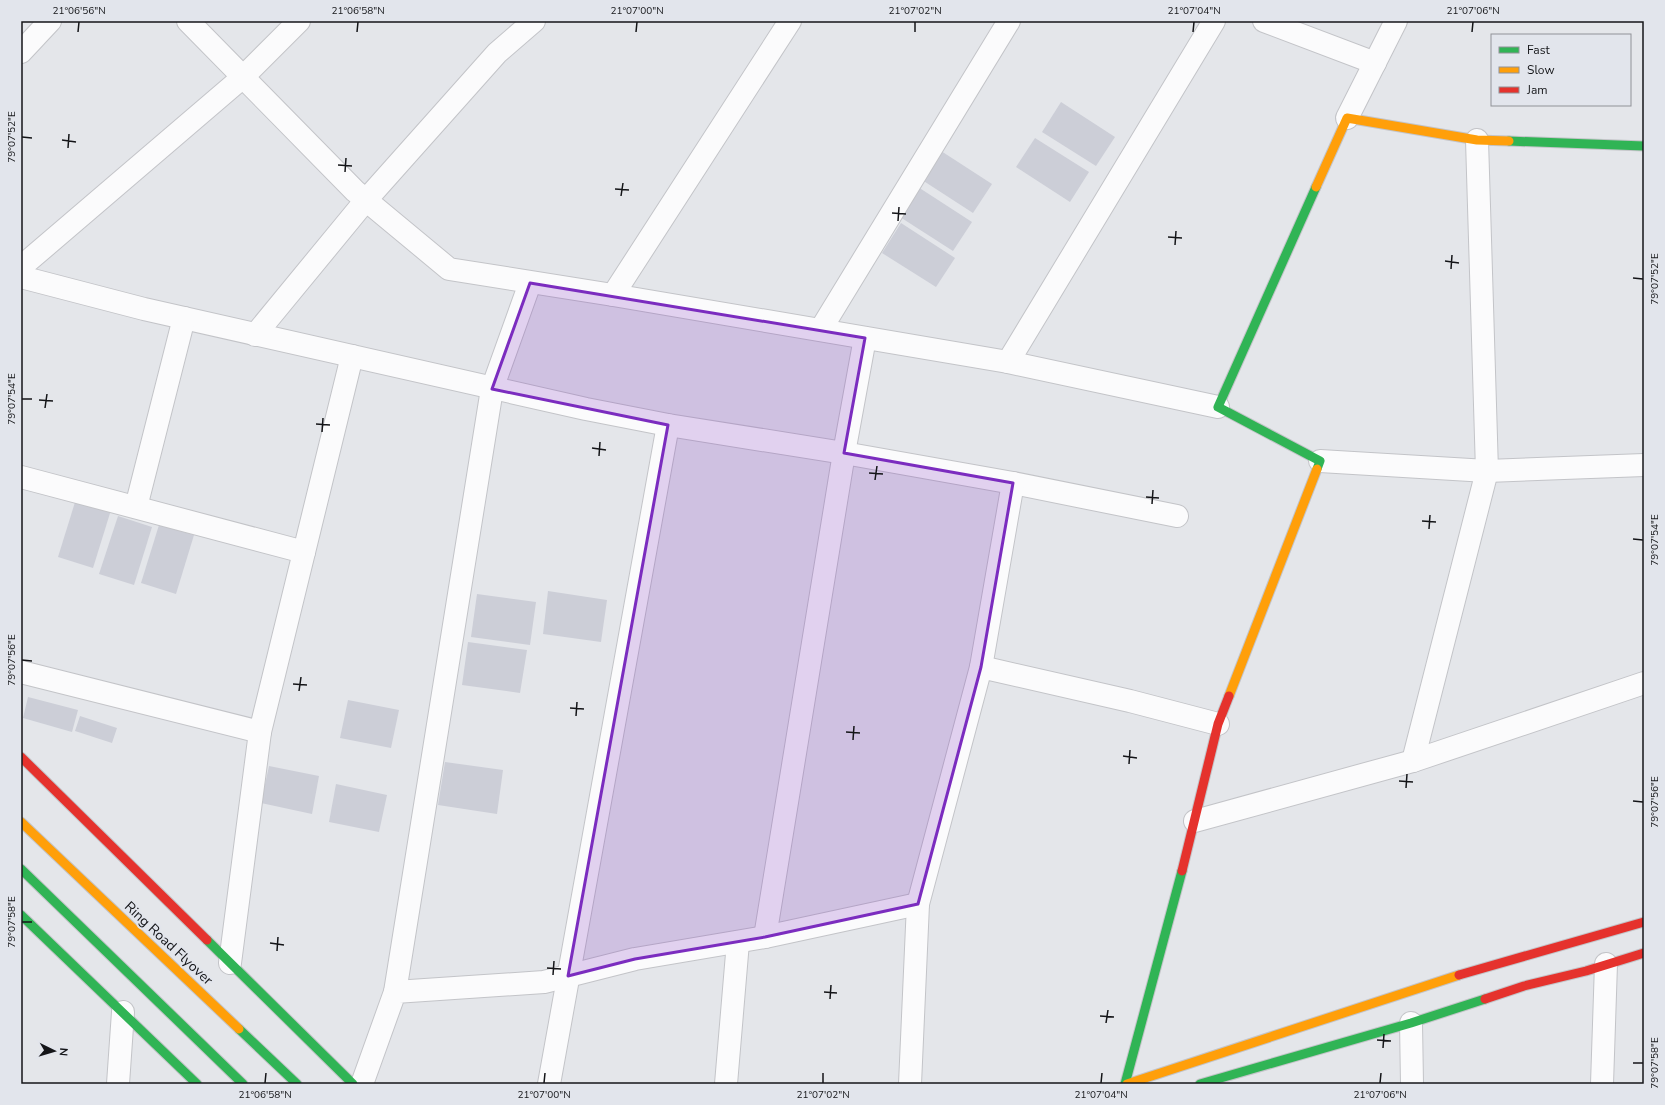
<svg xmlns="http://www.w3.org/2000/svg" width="1665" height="1105" font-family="'Nunito Sans',sans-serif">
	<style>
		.building { fill: #ccced7 }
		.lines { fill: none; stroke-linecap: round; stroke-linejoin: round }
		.street-casing { stroke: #c3c4c8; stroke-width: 24 }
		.fast-casing { stroke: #c3c4c8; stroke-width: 11 }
		.slow-casing { stroke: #c3c4c8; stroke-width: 11 }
		.jam-casing { stroke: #c3c4c8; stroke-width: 11 }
		.street { stroke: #fbfbfc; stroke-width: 22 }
		.fast { stroke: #30b455; stroke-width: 9 }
		.slow { stroke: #ff9f0a; stroke-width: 9 }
		.jam { stroke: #e5322d; stroke-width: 9 }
		.marked { fill: #7b2cbf; fill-opacity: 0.2; stroke: #7b2cbf; stroke-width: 3; stroke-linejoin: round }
		.ticks { fill: none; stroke: #141518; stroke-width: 1.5 }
		.labels { text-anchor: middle; stroke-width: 4; stroke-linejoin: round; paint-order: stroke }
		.street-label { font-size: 14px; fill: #141518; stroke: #e2e5ec }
		.neatline { fill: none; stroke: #141518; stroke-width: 1.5 }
		.ticks-label { font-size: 10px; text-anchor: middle; fill: #141518 }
	</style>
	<rect width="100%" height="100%" fill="#e4e6ea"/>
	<g class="building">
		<polygon points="1061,102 1115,137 1096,166 1042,132"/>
		<polygon points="1035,138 1089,172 1070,202 1016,167"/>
		<polygon points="938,149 992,184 973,213 919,178"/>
		<polygon points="918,187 972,222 953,251 900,217"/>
		<polygon points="901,223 955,258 936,287 882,253"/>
		<polygon points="76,499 111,510 93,568 58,557"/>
		<polygon points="118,516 152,527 134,585 99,574"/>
		<polygon points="159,525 194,535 176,594 141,583"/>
		<polygon points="548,591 607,600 601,642 543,634"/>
		<polygon points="477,594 536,602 530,645 471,637"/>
		<polygon points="468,642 527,650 520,693 462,685"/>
		<polygon points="28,697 78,710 72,732 23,718"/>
		<polygon points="348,700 399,710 391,748 340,738"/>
		<polygon points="80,716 117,728 112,743 75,731"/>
		<polygon points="445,762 503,770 497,814 438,805"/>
		<polygon points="269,766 319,776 312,814 261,803"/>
		<polygon points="336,784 387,795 379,832 329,822"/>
	</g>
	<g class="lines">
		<g class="street-casing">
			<g id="street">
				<polyline points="188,21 355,191 449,269 613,295 1008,362 1218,407"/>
				<polyline points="1264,21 1375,63"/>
				<polyline points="21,52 50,21"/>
				<polyline points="1347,118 1396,21"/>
				<polyline points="21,267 243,77 299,21"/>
				<polyline points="21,277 144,309 586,409 668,425 844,453 1013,483 1177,516"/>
				<polyline points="613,295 790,21"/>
				<polyline points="821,329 1009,21"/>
				<polyline points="255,335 366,200 497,53 534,21"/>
				<polyline points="1008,362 1214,21"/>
				<polyline points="1320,461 1487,471 1644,465"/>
				<polyline points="21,477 304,552"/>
				<polyline points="136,507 184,318"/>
				<polyline points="981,667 1013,483"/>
				<polyline points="21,672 260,732"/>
				<polyline points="1413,761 1487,471 1477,140"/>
				<polyline points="1195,821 1413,761 1644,683"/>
				<polyline points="765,937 844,453 865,338"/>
				<polyline points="230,963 260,732 352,356"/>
				<polyline points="395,992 492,389 530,283"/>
				<polyline points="1411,1023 1412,1084"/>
				<polyline points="118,1084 123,1012"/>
				<polyline points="362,1084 395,992 544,982 635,959 765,937 918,904"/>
				<polyline points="549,1084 668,425"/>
				<polyline points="726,1084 738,942"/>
				<polyline points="910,1084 918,904 981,667 1130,701 1218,724"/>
				<polyline points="1602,1084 1606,964"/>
			</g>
		</g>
		<g class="fast-casing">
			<g id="fast">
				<polyline points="1509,141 1644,146"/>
				<polyline points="1316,187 1218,407 1320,461 1317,469"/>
				<polyline points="21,869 243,1084"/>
				<polyline points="21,915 197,1084"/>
				<polyline points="207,940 353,1084"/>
				<polyline points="239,1029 297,1084"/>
				<polyline points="1125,1084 1182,871"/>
				<polyline points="1200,1084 1411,1023 1485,999"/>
			</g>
		</g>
		<g class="slow-casing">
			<g id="slow">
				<polyline points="1316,187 1347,118 1477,140 1509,141"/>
				<polyline points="1229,696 1317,469"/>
				<polyline points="21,822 239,1029"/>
				<polyline points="1127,1084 1459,975"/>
			</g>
		</g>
		<g class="jam-casing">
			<g id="jam">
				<polyline points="21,757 207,940"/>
				<polyline points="1182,871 1218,724 1229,696"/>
				<polyline points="1459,975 1644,922"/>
				<polyline points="1485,999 1524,986 1586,971 1644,953"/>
			</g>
		</g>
		<use href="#street" class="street"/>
		<use href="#fast" class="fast"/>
		<use href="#slow" class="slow"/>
		<use href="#jam" class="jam"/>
	</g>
	<path class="marked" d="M530,283L865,338L844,453L1013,483L981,667L918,904L765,937L635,959L568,976L668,425L492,389Z"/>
	<path class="ticks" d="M78,32L79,22M357,32L358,22M636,32L637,22M915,32V22M1193,32L1194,22M1472,32L1473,22M22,137L32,138M62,140L76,142M68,148L69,134M338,165L352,166M345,172L346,158M615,189L629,190M621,196L623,183M892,213L906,214M898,221L899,207M1168,237L1182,238M1175,245L1176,231M1445,261L1459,263M1451,269L1452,255M1633,278L1643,279M22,399H32M39,400L53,401M45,408L47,394M316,424L330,425M322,432L323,418M592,448L606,450M599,456L600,442M869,473L883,474M875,480L877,466M1146,497L1159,498M1152,504L1153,490M1422,521L1436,522M1429,529L1430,515M1633,539L1643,540M22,660L32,661M293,684L307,685M299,691L301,677M570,708L584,709M576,716L577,702M846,732L860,733M853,740L854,726M1123,756L1137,758M1129,764L1130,750M1399,781L1413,782M1406,788L1407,774M1633,801L1643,802M22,922H32M270,943L284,945M277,951L278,937M547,968L561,969M553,975L554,961M824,992L837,993M830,999L831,985M1100,1016L1114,1017M1106,1023L1108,1010M1377,1040L1391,1041M1383,1048L1384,1034M1633,1063H1643M265,1083L266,1073M544,1083L545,1073M823,1083V1073M1101,1083L1102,1073M1380,1083L1381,1073"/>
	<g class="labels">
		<g class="street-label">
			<text transform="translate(169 943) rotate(43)" y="5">Ring Road Flyover</text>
		</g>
	</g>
	<rect width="1665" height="1105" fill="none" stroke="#e2e5ec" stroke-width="44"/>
	<rect x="1491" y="34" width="140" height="72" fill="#e2e5ec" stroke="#909297"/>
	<rect x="1499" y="47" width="20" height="6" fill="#30b455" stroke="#909297"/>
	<text x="1527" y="54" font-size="12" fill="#141518">Fast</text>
	<rect x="1499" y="67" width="20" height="6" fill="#ff9f0a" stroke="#909297"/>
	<text x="1527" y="74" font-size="12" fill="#141518">Slow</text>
	<rect x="1499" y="87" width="20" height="6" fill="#e5322d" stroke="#909297"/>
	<text x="1527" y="94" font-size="12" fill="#141518">Jam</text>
	<g transform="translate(54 1051) rotate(95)" stroke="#e2e5ec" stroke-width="3" paint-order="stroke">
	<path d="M0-3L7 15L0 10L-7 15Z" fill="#141518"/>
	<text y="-6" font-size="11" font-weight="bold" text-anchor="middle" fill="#141518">N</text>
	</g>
	<rect x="22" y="22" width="1621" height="1061" class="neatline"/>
	<g class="ticks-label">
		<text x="79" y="14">21°06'56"N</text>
		<text x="358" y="14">21°06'58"N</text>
		<text x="637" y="14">21°07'00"N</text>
		<text x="915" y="14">21°07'02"N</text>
		<text x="1194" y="14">21°07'04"N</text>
		<text x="1473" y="14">21°07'06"N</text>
		<text transform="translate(11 137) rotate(-90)" y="4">79°07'52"E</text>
		<text transform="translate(1654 279) rotate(-90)" y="4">79°07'52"E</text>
		<text transform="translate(11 399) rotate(-90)" y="4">79°07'54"E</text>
		<text transform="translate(1654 540) rotate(-90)" y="4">79°07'54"E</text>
		<text transform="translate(11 660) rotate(-90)" y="4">79°07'56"E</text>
		<text transform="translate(1654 802) rotate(-90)" y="4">79°07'56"E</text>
		<text transform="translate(11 922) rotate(-90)" y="4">79°07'58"E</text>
		<text transform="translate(1654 1063) rotate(-90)" y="4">79°07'58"E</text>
		<text x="265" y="1098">21°06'58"N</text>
		<text x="544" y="1098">21°07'00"N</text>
		<text x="823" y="1098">21°07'02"N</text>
		<text x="1101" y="1098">21°07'04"N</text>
		<text x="1380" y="1098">21°07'06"N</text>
	</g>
</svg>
